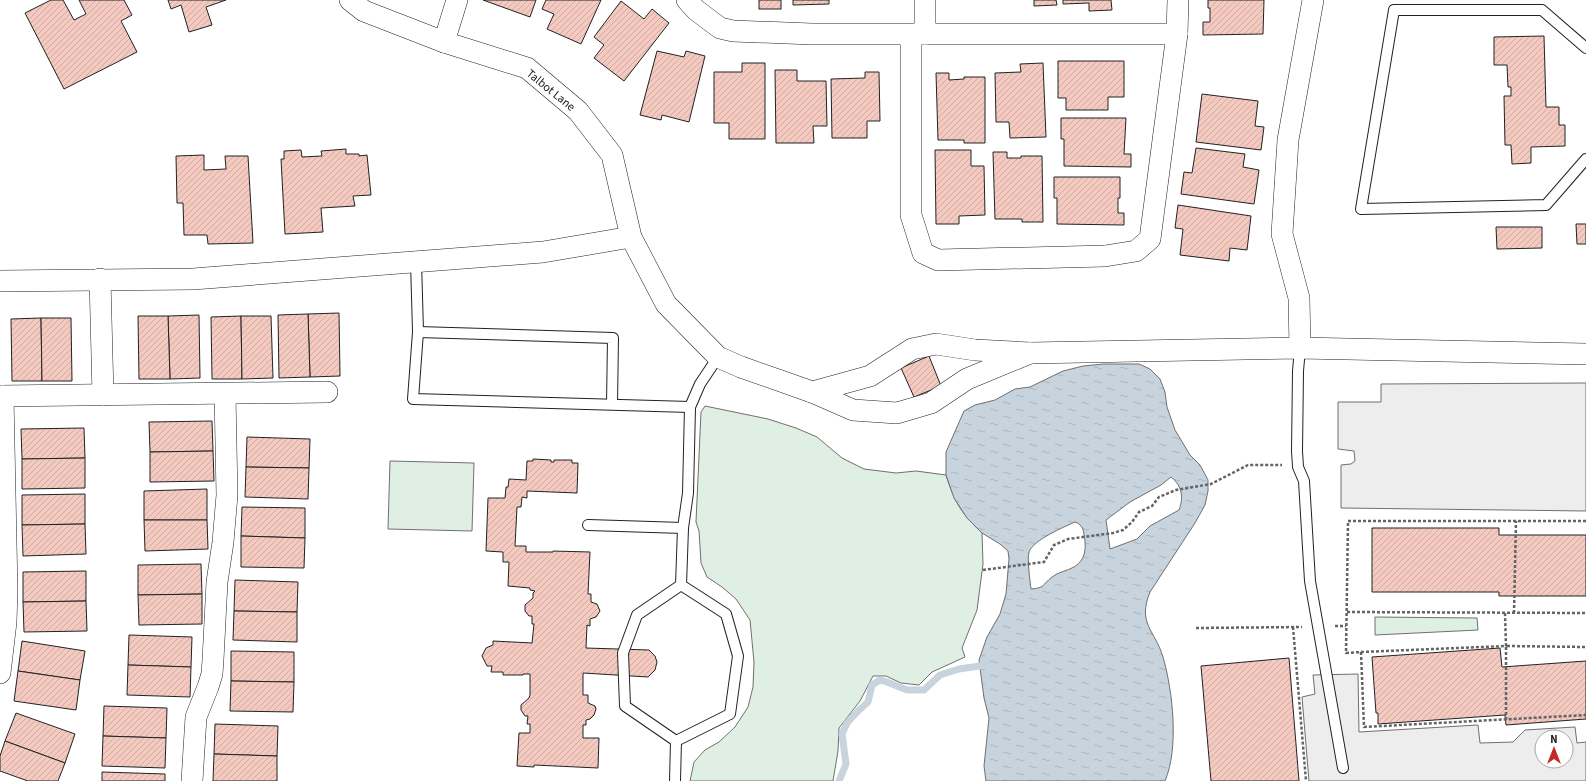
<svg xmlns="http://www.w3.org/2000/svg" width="1586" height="781" font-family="'Source Sans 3',sans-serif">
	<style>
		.green { fill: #e0efe3; stroke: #6f6f6f }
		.parking { fill: #ededed; stroke: #6f6f6f; fill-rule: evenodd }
		.water { fill: url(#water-ripples); stroke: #6f6f6f; fill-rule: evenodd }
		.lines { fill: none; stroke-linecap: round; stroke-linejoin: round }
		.stream { stroke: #c7d3dd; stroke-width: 7 }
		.building { fill: url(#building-hatch); stroke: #222 }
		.lane-casing { stroke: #222; stroke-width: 12 }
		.street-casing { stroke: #222; stroke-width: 22 }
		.path { stroke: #646464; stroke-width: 2.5; stroke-dasharray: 3 2; stroke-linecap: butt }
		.lane { stroke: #fff; stroke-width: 10 }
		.street { stroke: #fff; stroke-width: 21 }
		.labels { text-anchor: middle; stroke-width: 3; stroke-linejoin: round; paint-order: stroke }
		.street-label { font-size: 12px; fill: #222; stroke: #fff }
	</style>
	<defs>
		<pattern id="water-ripples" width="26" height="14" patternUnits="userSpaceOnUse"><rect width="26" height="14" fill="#c7d3dd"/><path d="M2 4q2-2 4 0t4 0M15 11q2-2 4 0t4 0" fill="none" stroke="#abb5bd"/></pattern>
		<pattern id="building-hatch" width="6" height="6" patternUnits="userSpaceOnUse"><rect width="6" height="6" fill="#f3c9c0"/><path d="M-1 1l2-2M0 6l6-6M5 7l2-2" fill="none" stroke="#d0aca5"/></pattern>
	</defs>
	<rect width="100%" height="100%" fill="#fff"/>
	<g class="green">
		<path d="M705,406L768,419L796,428L817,437L842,458L864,469L896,473L916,471L946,475C955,503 961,513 982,533L983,564L977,610L962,648L965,657L932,672L919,685L901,683L886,676H873L860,701L839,728L838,751L833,781H690L694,762L705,750L719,742L735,727L748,707L753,687L754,662L750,620L736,599L722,587L707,577L701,563L699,531L696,522L701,412Z"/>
		<polygon points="390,461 474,463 472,531 388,529"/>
		<polygon points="1375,617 1477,618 1478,630 1375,635"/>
	</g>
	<g class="parking">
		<polygon points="1586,383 1586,511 1341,508 1341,465 1351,464 1355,461 1354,451 1338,449 1338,402 1381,402 1381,384"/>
		<path d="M1358,674L1359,732L1478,725L1480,743L1513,742L1525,730L1575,727L1577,743L1586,742V781H1309L1302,697L1315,694L1313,675ZM1542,737H1566V761H1542Z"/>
	</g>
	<path class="water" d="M1104,364H1139L1150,369L1160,379L1165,392L1167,407L1175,430L1190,455L1200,465L1208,480V491L1205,505L1195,523L1150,592C1137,624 1155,630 1163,657C1173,692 1179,748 1165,781H986L984,766L989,718L984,698L979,660L987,637L1000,614L1006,594L1009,559L1008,551L1000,544L982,533L967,518L954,498L946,475V452L964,411L975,405L995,400L1015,389L1030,387L1063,371L1083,366ZM1171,477C1182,486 1184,497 1179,510L1150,526L1137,539L1110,549L1106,520L1130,502L1161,485ZM1075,522C1081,524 1083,528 1084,534C1086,546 1087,559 1074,567C1067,571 1058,572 1052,577C1042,585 1045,588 1031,589C1030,580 1027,560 1029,552C1033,540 1064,527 1075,522Z"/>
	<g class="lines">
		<polyline class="stream" points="839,781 846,764 842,734 847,723 858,711 868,702 872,685 880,680 887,682 907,690 924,690 940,675 959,669 980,666"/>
	</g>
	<g class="building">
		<polygon points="51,0 63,0 74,20 86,14 79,0 124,0 132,15 121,21 137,52 64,89 25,13"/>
		<polygon points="168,0 226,0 206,7 212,25 189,32 181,5 171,9"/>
		<polygon points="483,0 536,0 530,17"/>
		<polygon points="546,0 601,0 581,44 547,29 554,14 542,9"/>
		<rect x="759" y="0" width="22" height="9"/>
		<polygon points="793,0 829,0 829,4 793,5"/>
		<polygon points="1034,0 1056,0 1057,5 1034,6"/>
		<polygon points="1063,0 1111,0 1112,10 1089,11 1089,3 1063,4"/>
		<polygon points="1208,0 1264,0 1263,34 1203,35 1203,22 1210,22 1210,8 1208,8"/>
		<polygon points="621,1 644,19 652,9 669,23 624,81 594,58 604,45 594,37"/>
		<polygon points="1544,36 1546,107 1559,107 1559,125 1565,125 1565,146 1531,147 1531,163 1512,164 1511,145 1505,145 1504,96 1511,96 1511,87 1508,87 1507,65 1494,65 1494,37"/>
		<polygon points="657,51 684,57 686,51 705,56 689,122 662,115 661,120 640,115"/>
		<polygon points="1058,61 1124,61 1124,97 1108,97 1108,110 1066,110 1066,98 1058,98"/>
		<polygon points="742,63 765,63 765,139 729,139 729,123 714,123 714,72 742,72"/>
		<polygon points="1043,63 1046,137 1010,138 1009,122 996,122 995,73 1021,72 1020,64"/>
		<polygon points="775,70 797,70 797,81 826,81 827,126 813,126 814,143 776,143"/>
		<polygon points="865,72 879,72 880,121 867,121 867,138 832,138 831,79 865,78"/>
		<polygon points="936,73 949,73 949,80 964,79 964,77 985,77 985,143 964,143 964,140 938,140"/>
		<polygon points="1202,94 1258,101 1255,126 1264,127 1261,150 1196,142"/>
		<polygon points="1061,118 1126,118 1124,154 1131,154 1131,167 1064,166 1064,139 1061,139"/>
		<polygon points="1196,148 1245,154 1243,167 1259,170 1254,204 1181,194 1184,172 1192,173"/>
		<polygon points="346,149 346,154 359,154 359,156 367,155 371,195 353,196 355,206 321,208 323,232 285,234 281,159 284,159 284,151 301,150 302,157 322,156 321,151"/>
		<polygon points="935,150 971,150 971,166 984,166 985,215 959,216 959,224 936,224"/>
		<polygon points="993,152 1007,152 1007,158 1021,158 1021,156 1042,156 1043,222 1022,222 1022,219 995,219"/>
		<polygon points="204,155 204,170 226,169 225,156 248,156 253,243 208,244 207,235 184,235 183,203 177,203 176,156"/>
		<polygon points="1054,177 1120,177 1120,198 1118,198 1118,213 1124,213 1124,225 1057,224 1057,198 1054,198"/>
		<polygon points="1178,205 1251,216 1247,250 1230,248 1229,261 1180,255 1183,229 1175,228"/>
		<polygon points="1576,224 1586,224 1586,244 1577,244"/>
		<polygon points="1496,227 1542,227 1542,248 1497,249"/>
		<polygon points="339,313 340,376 310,377 308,314"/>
		<polygon points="308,314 310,377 279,378 278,315"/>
		<polygon points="199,315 200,378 170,379 168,316"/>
		<polygon points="138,316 168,316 170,379 139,379"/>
		<polygon points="241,316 242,379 212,379 211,317"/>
		<polygon points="241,316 271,316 273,378 242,379"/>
		<polygon points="41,318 42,381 12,381 11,319"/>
		<polygon points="41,318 71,318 72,381 42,381"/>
		<polygon points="929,356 941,386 914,397 901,368"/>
		<polygon points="212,421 213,451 150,452 149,422"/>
		<polygon points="84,428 85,458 22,459 21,429"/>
		<polygon points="247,437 310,439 309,468 246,467"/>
		<polygon points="213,451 214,481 150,482 150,452"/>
		<polygon points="85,458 85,488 22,489 22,459"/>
		<polygon points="533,459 551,460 551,462 554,462 554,460 572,460 572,463 578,463 577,493 527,491 527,498 522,497 521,507 517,507 515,546 526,546 526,552 553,552 553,551 590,552 588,594 591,594 591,602 597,604 600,611 596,617 590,619 590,626 587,625 586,648 649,650 655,656 657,662 655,670 648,677 583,673 583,695 588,695 588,703 595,706 596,709 594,715 590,719 586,720 586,725 583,725 583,738 599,738 598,768 534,765 534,767 517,766 519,733 530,733 530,724 527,724 528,716 525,716 521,710 521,705 529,698 530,695 530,674 523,674 523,675 503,675 503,672 491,672 492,666 487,666 482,656 486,648 493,645 493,641 532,643 534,624 532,624 532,616 529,616 525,611 525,605 533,598 533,593 535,591 530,590 530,588 508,586 509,562 503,562 503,552 486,551 488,498 505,498 506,487 508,487 509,479 526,480 527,461 533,461"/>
		<polygon points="246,467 309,468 308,499 245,497"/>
		<polygon points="207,489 207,520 144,520 144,491"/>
		<polygon points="85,494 85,524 22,525 22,495"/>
		<polygon points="242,507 305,508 305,538 241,536"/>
		<polygon points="144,520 207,520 208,549 145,551"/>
		<polygon points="85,524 86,554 23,556 22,525"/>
		<polygon points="1372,528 1499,528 1499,535 1586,535 1586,596 1499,596 1499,592 1372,592"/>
		<polygon points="241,536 305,538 304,568 241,567"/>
		<polygon points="201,564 202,594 138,595 138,565"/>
		<polygon points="86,571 86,601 23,602 23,572"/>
		<polygon points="235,580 298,582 297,612 234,611"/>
		<polygon points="202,594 202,624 139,625 138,595"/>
		<polygon points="86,601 87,631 24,632 23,602"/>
		<polygon points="234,611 297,612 297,642 233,640"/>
		<polygon points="129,635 192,637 191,667 128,665"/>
		<polygon points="22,641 85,651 80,680 18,671"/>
		<polygon points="1500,648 1502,667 1586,661 1586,719 1506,725 1505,715 1378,724 1378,713 1376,713 1372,657"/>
		<polygon points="231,651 294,652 294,682 231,681"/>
		<polygon points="1289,658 1299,781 1211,781 1201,666"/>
		<polygon points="128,665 191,667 190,697 127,695"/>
		<polygon points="18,671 80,680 76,710 14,701"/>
		<polygon points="231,681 294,682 293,712 230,711"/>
		<polygon points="104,706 167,708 166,738 103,736"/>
		<polygon points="16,713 75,734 65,763 5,741"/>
		<polygon points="215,724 278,726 277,756 214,754"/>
		<polygon points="103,736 166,738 165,768 102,766"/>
		<polygon points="5,741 65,763 58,781 28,781 0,771 0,756"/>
		<polygon points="214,754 277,756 277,781 213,781"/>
		<polygon points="102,772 165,774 165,781 102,781"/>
	</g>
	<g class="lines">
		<g class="lane-casing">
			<g id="lane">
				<polyline points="1586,48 1542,10 1394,10 1361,209 1546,205 1586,159"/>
				<polyline points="416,261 418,332"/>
				<polyline points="1300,348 1298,371 1297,451 1298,467 1304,481 1310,581 1343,768"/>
				<polyline points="612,404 613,338 418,332 413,399 690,407"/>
				<polyline points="588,525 683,528"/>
				<polyline points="676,741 730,714 738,656 726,614 681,585"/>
				<polyline points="675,781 676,741 625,706 623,653 637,615 681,585 683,528 688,493 690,407 700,384 718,357"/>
			</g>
		</g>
		<g class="street-casing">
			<g id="street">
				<polyline points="350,0 364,11 444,42 527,68 578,111 612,155 631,237 666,304 718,357 741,367 812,392 853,410 897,413 931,403 967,379 1030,353"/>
				<polyline points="687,0 696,10 720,28 733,31 812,34 1177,34 1150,239 1136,251 1105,256 938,260 923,253 911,215 911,34"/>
				<polyline points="925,0 925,34"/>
				<polyline points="1177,34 1178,0"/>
				<polyline points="444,42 457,0"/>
				<polyline points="100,279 103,395"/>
				<polyline points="0,281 193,279 543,252 631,237"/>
				<polyline points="1300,348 1299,298 1282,234 1288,140 1313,0"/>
				<polyline points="812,392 870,376 912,349 936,344 975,350 1030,353 1300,348 1586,354"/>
				<polyline points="0,396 327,392"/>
				<polyline points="0,673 6,622 7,591 3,396"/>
				<polyline points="192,781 196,717 208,687 212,674 213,660 217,582 223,542 227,495 225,394"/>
			</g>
		</g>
		<g class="path">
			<polyline points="1586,521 1348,521 1346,653 1361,652 1364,727 1586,715"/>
			<polyline points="983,570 1044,562 1054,545 1068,539 1113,533 1123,530 1132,522 1139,512 1152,506 1159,497 1176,490 1211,484 1248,465 1282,465"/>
			<polyline points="1347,612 1586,613"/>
			<polyline points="1514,613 1516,521"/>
			<polyline points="1335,626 1346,626"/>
			<polyline points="1293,627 1306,781"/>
			<polyline points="1196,628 1302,627"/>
			<polyline points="1361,652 1506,646 1505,613"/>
			<polyline points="1506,720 1506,646 1586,647"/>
		</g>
		<use href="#lane" class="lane"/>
		<use href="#street" class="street"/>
	</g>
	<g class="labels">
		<g class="street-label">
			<text transform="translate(551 90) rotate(39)" y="4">Talbot Lane</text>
		</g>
	</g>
	<g transform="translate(1554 749)"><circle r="19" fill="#ffffff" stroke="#a7a7a7"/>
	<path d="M0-3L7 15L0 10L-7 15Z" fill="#c62828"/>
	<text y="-6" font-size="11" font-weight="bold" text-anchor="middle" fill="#222222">N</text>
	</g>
</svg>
